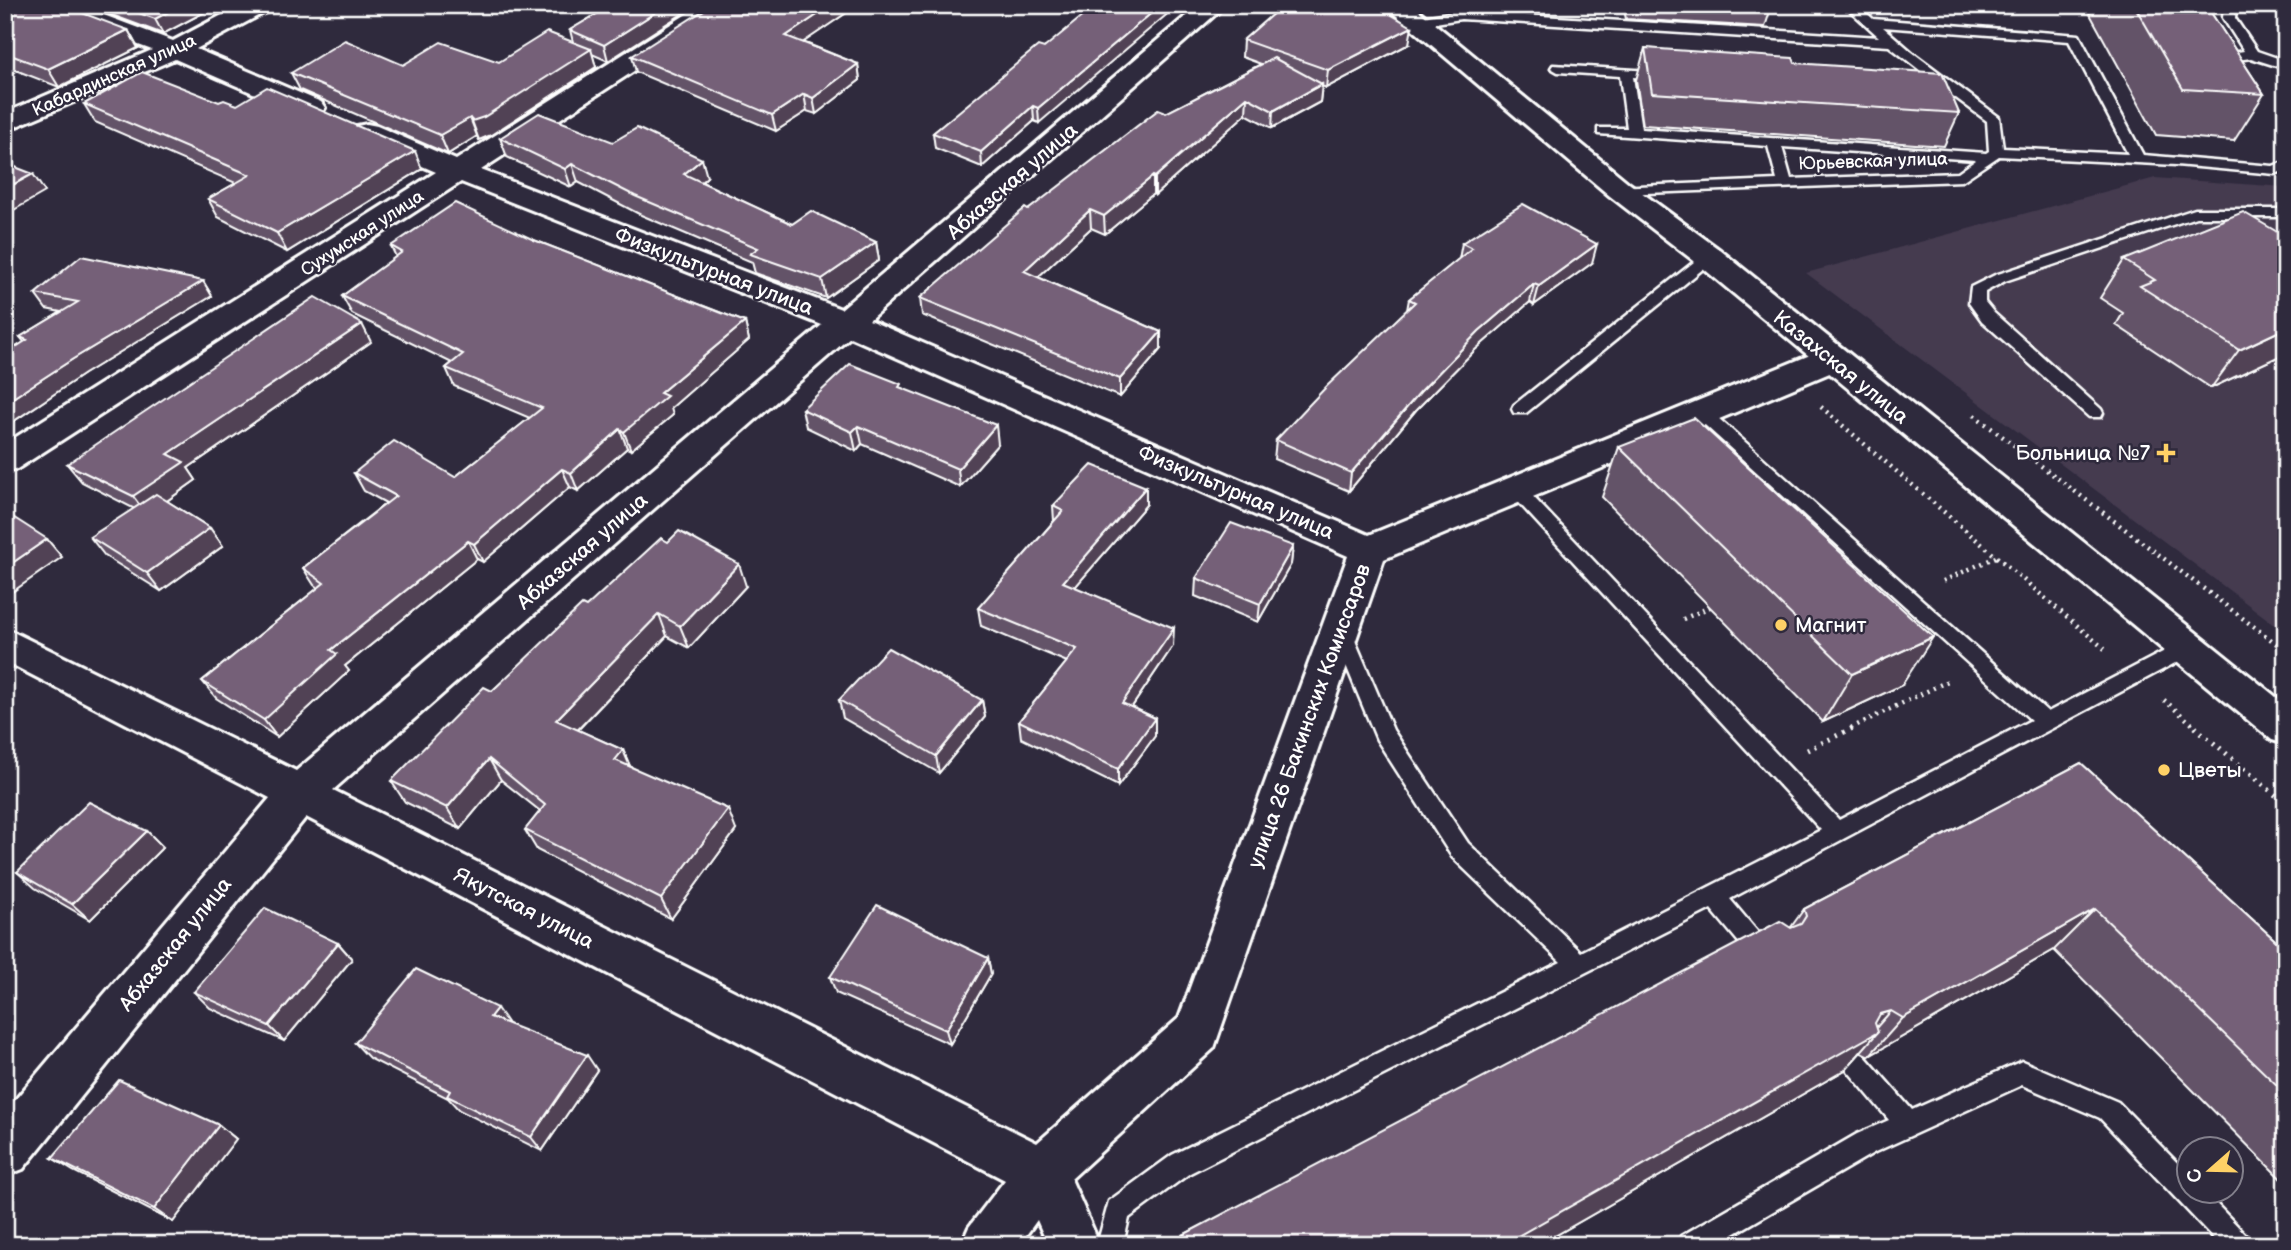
<svg xmlns="http://www.w3.org/2000/svg" width="2291" height="1250" font-family="'Balsamiq Sans',sans-serif">
	<style>
		.built { fill: #443a4f }
		.lines { fill: none; stroke-linecap: round; stroke-linejoin: round }
		.lane-casing { stroke: #fff; stroke-width: 5 }
		.street-casing { stroke: #fff; stroke-width: 6 }
		.secondary-casing { stroke: #fff; stroke-width: 6 }
		.path-far1 { stroke: #fff; stroke-width: 4.5; stroke-dasharray: 2 5; stroke-linecap: butt }
		.path { stroke: #fff; stroke-width: 5; stroke-dasharray: 2 6; stroke-linecap: butt }
		.lane { fill: #2f2a3d; fill-rule: evenodd }
		.street { fill: #2f2a3d; fill-rule: evenodd }
		.secondary { fill: #2f2a3d; fill-rule: evenodd }
		.wall { fill: #645367; stroke: #fff; stroke-width: 2 }
		.shaded-wall { fill: #514354; stroke: #fff; stroke-width: 2 }
		.building { fill: #746078; stroke: #fff; stroke-width: 2 }
		.poi-dot { fill: #ffd166; stroke: #2f2a3d; stroke-width: 2.5 }
		.labels { text-anchor: middle; stroke-width: 5; stroke-linejoin: round; paint-order: stroke }
		.far-street-label { font-size: 18px; fill: #fff; stroke: #2f2a3d }
		.street-label { font-size: 21px; fill: #fff; stroke: #2f2a3d }
		.poi-label { font-size: 21px; fill: #fff; stroke: #2f2a3d; text-anchor: start }
	</style>
	<rect width="100%" height="100%" fill="#2f2a3d"/>
	<filter id="ink" filterUnits="userSpaceOnUse"><feTurbulence type="fractalNoise" baseFrequency=".0143" numOctaves="2"/><feDisplacementMap in="SourceGraphic" scale="14" xChannelSelector="R" yChannelSelector="G"/><feConvolveMatrix kernelMatrix="1 2 1 2 8 2 1 2 1" color-interpolation-filters="sRGB"/></filter>
	<g filter="url(#ink)">
		<polygon class="built" points="2155,178 2286,187 2286,633 1806,273"/>
		<g class="lines">
			<g class="lane-casing">
				<g id="lane">
					<path d="M1844,5H1858L1873,19L2079,35L2143,155L2273,166L2286,161V170L2275,174L2176,165L1999,156L1962,181L1620,194L1615,193L1613,190L1615,187L1777,180L1768,146L1598,134V128H1627L1620,76L1558,72L1551,68L1553,65L1668,72V78L1663,79L1633,77L1641,129L1986,153L1989,151L1987,121L1956,98L1919,94L1917,91L1924,87L1944,89L1889,46L1461,19L1416,26L1410,22L1416,18L1461,11L1879,37ZM1883,27L2069,41L2128,154L2003,148L1999,117L1912,52ZM1782,147L1976,160L1958,173L1791,179Z"/>
					<polygon points="2224,5 2236,5 2235,18 2257,51 2286,61 2286,69 2251,58 2223,62 2210,57 2210,51 2225,54 2244,51 2223,18"/>
					<polygon points="2195,209 2286,209 2286,217 2196,217 2005,281 1985,292 1985,302 1994,313 2101,409 2103,413 2101,417 2089,417 1982,321 1969,303 1971,287 1995,275"/>
					<polygon points="1709,252 1717,257 1714,260 1526,413 1514,413 1512,409 1514,405 1704,254"/>
					<polygon points="1702,407 1708,409 2048,712 2180,643 2187,640 2194,643 2197,648 2194,653 1730,899 1772,949 1775,956 1772,963 1764,966 1756,963 1711,909 1190,1173 1129,1218 1123,1245 1097,1245 1109,1201 1172,1155 1561,962 1452,857 1377,740 1331,629 1334,624 1341,622 1348,624 1393,730 1468,843 1581,952 1821,830 1510,493 1507,489 1510,485 1522,485 1839,820 2031,720 1696,417 1694,413 1696,409"/>
					<polygon points="1856,1052 1864,1055 1912,1110 2022,1061 2118,1102 2190,1176 2190,1190 2203,1190 2247,1236 2251,1245 2220,1245 2100,1118 2022,1085 1875,1152 1715,1245 1677,1245 1681,1236 1857,1134 1889,1120 1848,1071 1844,1063 1848,1055"/>
				</g>
			</g>
			<g class="street-casing">
				<g id="street">
					<polygon points="41,5 77,5 173,41 241,5 272,5 269,10 196,49 321,102 325,108 321,114 311,116 301,114 175,59 5,131 5,113 152,50 44,10"/>
					<path d="M701,5H731L728,10L481,170L841,309L1199,5H1226L869,320L1369,535L1820,351L1832,348L1844,351L1848,359L1844,367L1384,559L1214,1048L1071,1179L1100,1245H1048L1037,1220L1019,1245H961L969,1227L1005,1180L306,817L23,1169L5,1176V1112L270,798L5,661V628L296,771L822,325L461,182L17,469L5,472V444L436,172L357,138L353,132L357,126L367,124L377,126L456,160ZM850,337L1348,556L1179,1018L1037,1143L333,790Z"/>
				</g>
			</g>
			<g class="secondary-casing">
				<polygon id="secondary" points="1384,5 1412,5 1630,184 1720,250 2286,705 2286,744 2272,740 1698,264 1610,196"/>
			</g>
			<g class="path-far1">
				<polyline points="1821,407 2107,651"/>
				<polyline points="1974,415 2286,651"/>
				<polyline points="1943,581 1996,557"/>
				<polyline points="1683,619 1710,607"/>
				<polyline points="2164,700 2197,728"/>
				<polyline points="1851,728 1950,680"/>
			</g>
			<g class="path">
				<polyline points="2195,727 2286,804"/>
				<polyline points="1807,750 1855,727"/>
			</g>
			<use href="#lane" class="lane"/>
			<use href="#street" class="street"/>
			<use href="#secondary" class="secondary"/>
		</g>
		<g class="wall">
			<polygon points="5,5 128,30 138,48 59,87 5,66"/>
			<polygon points="85,5 218,5 163,34"/>
			<polygon points="612,5 608,61 592,54 596,67 491,135 479,140 477,136 448,154 300,90 291,73 403,65 499,62 573,42 570,30"/>
			<polygon points="858,5 803,42 858,64 860,80 816,114 807,111 776,131 636,72 632,56"/>
			<polygon points="1623,5 1772,5 1765,27 1626,19"/>
			<polygon points="2085,5 2206,5 2264,94 2234,141 2156,135"/>
			<polygon points="1243,40 1409,44 1326,88 1322,86 1320,102 1272,128 1246,114 1155,195 1153,194 1105,234 1091,228 1038,277 1161,332 1161,349 1120,397 922,315 920,298 1028,210 1166,113 1261,64 1242,57"/>
			<polygon points="1044,48 1039,123 1034,121 982,167 935,148 933,133"/>
			<polygon points="1645,48 1795,63 1959,113 1944,146 1643,125 1636,80"/>
			<polygon points="219,102 237,105 422,169 287,252 218,217 208,199 236,183 95,122 84,104"/>
			<polygon points="500,138 707,177 702,182 792,224 876,242 879,260 826,298 755,273 752,262 641,215 578,182 571,187 507,157"/>
			<polygon points="2286,237 2286,357 2282,355 2211,388 2116,325 2123,313 2100,298 2124,260"/>
			<polygon points="534,240 745,322 749,340 671,408 673,415 631,450 627,448 578,491 570,487 483,562 477,559 345,666 349,671 277,737 216,698 202,681 318,588 314,585 303,568 386,503 364,491 354,473 455,477 530,418 454,386 446,368 452,363 352,314 342,296 396,257 391,246"/>
			<polygon points="1462,243 1592,263 1534,305 1530,302 1475,350 1416,410 1349,491 1274,459 1276,440 1407,310 1409,299 1459,259"/>
			<polygon points="203,281 212,296 84,374 5,427 5,354 24,342 20,337 61,312 46,309 35,294"/>
			<polygon points="371,342 188,468 196,480 167,501 210,528 223,546 161,591 105,556 90,537 135,509 82,482 67,464"/>
			<polygon points="902,388 998,444 960,487 862,444 856,451 806,427 802,409"/>
			<polygon points="1619,447 1902,685 1823,722 1602,497"/>
			<polygon points="1146,505 1075,587 1173,646 1132,707 1155,718 1155,736 1118,786 1021,738 1019,721 1067,662 981,626 978,608 1054,521 1053,506"/>
			<polygon points="1293,546 1291,564 1258,622 1195,596 1196,578"/>
			<polygon points="746,586 689,648 667,636 578,730 623,750 630,766 736,830 671,919 537,850 525,830 540,811 501,780 460,829 405,802 391,781 586,607"/>
			<polygon points="839,700 982,700 985,717 939,773 843,718"/>
			<polygon points="2081,763 2286,950 2286,1184 2054,950 1869,1056 1861,1052 1845,1070 1539,1245 1182,1245 1183,1235 1791,927 1804,909"/>
			<polygon points="147,831 163,847 90,920 35,888 17,872"/>
			<polygon points="338,943 352,959 284,1041 210,1008 194,992"/>
			<polygon points="988,958 991,974 950,1044 836,993 830,977"/>
			<polygon points="508,1024 597,1070 542,1151 459,1110 448,1098 369,1058 355,1043"/>
			<polygon points="219,1125 236,1139 173,1222 73,1171 52,1158"/>
		</g>
		<g class="shaded-wall">
			<polygon points="181,5 218,5 163,34 155,19"/>
			<polygon points="667,5 696,5 608,61 604,45"/>
			<polygon points="832,5 858,5 789,52 786,36"/>
			<polygon points="1161,5 1178,5 1039,123 1038,108"/>
			<polygon points="1412,27 1409,44 1326,88 1328,70"/>
			<polygon points="128,30 138,48 59,87 48,69"/>
			<polygon points="591,49 596,67 491,135 479,140 472,121"/>
			<polygon points="858,64 860,80 816,114 813,98"/>
			<polygon points="1322,84 1320,102 1272,128 1273,111"/>
			<polygon points="804,94 807,111 776,131 772,115"/>
			<polygon points="1247,97 1246,114 1155,195 1155,177"/>
			<polygon points="1033,106 1034,121 982,167 981,152"/>
			<polygon points="470,118 477,136 448,154 440,135"/>
			<polygon points="415,151 422,169 287,252 277,233"/>
			<polygon points="702,159 707,177 689,192 684,174"/>
			<polygon points="572,164 578,182 571,187 565,169"/>
			<polygon points="33,174 45,192 5,215 5,189"/>
			<polygon points="1153,176 1153,194 1105,234 1104,216"/>
			<polygon points="1090,210 1091,228 1025,289 1024,271"/>
			<polygon points="876,242 879,260 826,298 822,279"/>
			<polygon points="1597,244 1592,263 1534,305 1539,286"/>
			<polygon points="203,281 212,296 84,374 5,427 5,403 73,359"/>
			<polygon points="1534,284 1530,302 1475,350 1416,410 1349,491 1351,473 1420,392 1479,331"/>
			<polygon points="745,322 749,340 671,408 673,415 631,450 624,432 660,393"/>
			<polygon points="362,324 371,342 188,468 196,480 147,515 133,496 168,454"/>
			<polygon points="2286,328 2286,350 2282,355 2211,388 2239,350"/>
			<polygon points="1161,332 1161,349 1120,397 1120,379"/>
			<polygon points="996,425 998,444 960,487 958,469"/>
			<polygon points="858,426 862,444 856,451 852,432"/>
			<polygon points="620,429 627,448 578,491 571,473"/>
			<polygon points="562,469 570,487 483,562 474,544"/>
			<polygon points="1146,487 1146,505 1064,600 1063,582"/>
			<polygon points="210,528 223,546 161,591 147,573"/>
			<polygon points="47,539 62,557 5,597 5,568"/>
			<polygon points="468,541 477,559 345,666 349,671 277,737 264,720 331,650"/>
			<polygon points="1293,546 1291,564 1258,622 1260,604"/>
			<polygon points="739,564 746,586 689,648 680,626"/>
			<polygon points="659,614 667,636 567,741 556,720"/>
			<polygon points="1174,628 1173,646 1123,720 1122,703"/>
			<polygon points="1933,637 1902,685 1823,722 1852,674"/>
			<polygon points="982,700 985,717 939,773 936,756"/>
			<polygon points="1155,718 1155,736 1118,786 1118,769"/>
			<polygon points="623,750 632,771 615,760"/>
			<polygon points="489,759 501,780 460,829 447,808"/>
			<polygon points="728,809 736,830 671,919 661,899"/>
			<polygon points="147,831 163,847 90,920 72,904"/>
			<polygon points="2095,909 2054,950 1869,1056 1903,1018"/>
			<polygon points="338,943 352,959 284,1041 269,1026"/>
			<polygon points="988,958 991,974 950,1044 946,1030"/>
			<polygon points="497,1008 508,1024 502,1032 490,1017"/>
			<polygon points="1891,1011 1867,1038 1878,1032 1845,1070 1539,1245 1502,1245 1880,1014"/>
			<polygon points="587,1055 597,1070 542,1151 531,1137"/>
			<polygon points="219,1125 236,1139 173,1222 154,1209"/>
		</g>
		<g class="building">
			<polygon points="5,5 61,5 128,30 48,69 5,53"/>
			<polygon points="117,5 181,5 155,19"/>
			<polygon points="612,5 667,5 604,45 570,30"/>
			<polygon points="712,5 832,5 786,36 858,64 813,98 804,94 772,115 632,56"/>
			<polygon points="1096,5 1161,5 1038,108 1033,106 981,152 933,133 1038,46 1044,48"/>
			<polygon points="1283,5 1375,5 1412,27 1328,70 1243,40"/>
			<polygon points="2134,5 2206,5 2264,94 2183,89"/>
			<polygon points="547,32 591,49 484,117 472,121 470,118 440,135 291,73 345,40 403,65 441,42 499,62"/>
			<polygon points="1645,48 1793,58 1795,63 1942,73 1959,113 1652,93"/>
			<polygon points="1274,58 1322,84 1273,111 1247,97 1155,177 1153,176 1104,216 1090,210 1024,271 1161,332 1120,379 920,298 1025,208 1028,210 1158,110 1166,113"/>
			<polygon points="142,72 219,102 224,100 237,105 267,87 415,151 277,233 208,199 250,175 84,104"/>
			<polygon points="539,113 613,142 637,128 702,159 684,174 792,224 811,211 876,242 822,279 750,254 758,248 635,196 572,164 565,169 500,138"/>
			<polygon points="5,163 33,174 5,189"/>
			<polygon points="455,203 534,240 745,322 660,393 667,396 624,432 620,429 571,473 562,469 474,544 468,541 331,650 337,654 264,720 202,681 324,583 303,568 396,496 354,473 394,441 455,477 542,408 446,368 463,354 342,296 402,252 391,246"/>
			<polygon points="1523,204 1597,244 1539,286 1534,284 1479,331 1420,392 1351,473 1276,440 1327,386 1415,302 1409,299 1472,248 1462,243"/>
			<polygon points="2243,212 2286,237 2286,328 2239,350 2140,286 2155,280 2124,260"/>
			<polygon points="81,256 203,281 73,359 5,403 5,354 27,340 20,337 78,302 35,294"/>
			<polygon points="315,297 362,324 168,454 184,462 133,496 67,464"/>
			<polygon points="850,364 901,384 899,387 996,425 958,469 858,426 852,432 802,409"/>
			<polygon points="1694,418 1933,637 1852,674 1619,447"/>
			<polygon points="1092,465 1146,487 1063,582 1174,628 1122,703 1155,718 1118,769 1019,721 1077,649 978,608 1063,511 1053,506"/>
			<polygon points="156,494 210,528 147,573 90,537"/>
			<polygon points="5,512 47,539 5,568"/>
			<polygon points="1231,523 1293,546 1260,604 1196,578"/>
			<polygon points="679,531 739,564 680,626 659,614 556,720 623,750 615,760 728,809 661,899 525,830 545,805 489,759 447,808 391,781 484,687 492,691 582,605 586,607 661,538 668,542"/>
			<polygon points="888,648 982,700 936,756 839,700"/>
			<polygon points="2081,763 2286,950 2286,1094 2095,909 1903,1018 1891,1011 1880,1014 1875,1023 1878,1032 1502,1245 1188,1245 1183,1235 1780,921 1791,928 1801,924 1806,916 1804,909"/>
			<polygon points="89,802 147,831 72,904 17,872"/>
			<polygon points="877,905 988,958 946,1030 830,977"/>
			<polygon points="265,908 338,943 269,1026 194,992"/>
			<polygon points="416,969 497,1008 490,1017 587,1055 531,1137 447,1096 450,1091 355,1043"/>
			<polygon points="119,1080 219,1125 154,1209 52,1158"/>
		</g>
	</g>
	<g class="poi-dot">
		<path d="M2162.5 442.5h7v7h7v7h-7v7h-7v-7h-7v-7h7z"/>
		<circle cx="1781" cy="625" r="7"/>
		<circle cx="2164" cy="770" r="7"/>
	</g>
	<g class="labels">
		<g class="far-street-label">
			<text transform="translate(114 75) rotate(-24)" y="6">Кабардинская улица</text>
			<text transform="translate(1873 161) rotate(-2)" y="6">Юрьевская улица</text>
			<text transform="translate(362 233) rotate(-33)" y="6">Сухумская улица</text>
		</g>
		<g class="street-label">
			<text transform="translate(1012 181) rotate(-41)" y="7">Абхазская улица</text>
			<text transform="translate(714 271) rotate(21)" y="7">Физкультурная улица</text>
			<text transform="translate(1841 367) rotate(39)" y="7">Казахская улица</text>
			<text transform="translate(1236 492) rotate(23)" y="7">Физкультурная улица</text>
			<text transform="translate(582 551) rotate(-41)" y="7">Абхазская улица</text>
			<text transform="translate(1309 716) rotate(-70)" y="7">улица 26 Бакинских Комиссаров</text>
			<text transform="translate(524 908) rotate(27)" y="7">Якутская улица</text>
			<text transform="translate(175 944) rotate(-51)" y="7">Абхазская улица</text>
		</g>
		<g class="poi-label">
			<text x="2150" y="460" text-anchor="end">Больница №7</text>
			<text x="1795" y="632">Магнит</text>
			<text x="2178" y="777">Цветы</text>
		</g>
	</g>
	<rect width="2291" height="1250" fill="none" stroke="#2f2a3d" stroke-width="28"/>
	<rect x="14" y="14" width="2263" height="1222" fill="none" stroke="#fff" stroke-width="2.5" filter="url(#ink)"/>
	<g transform="translate(2210 1170) rotate(250)"><circle r="33" fill="#2f2a3d" stroke="#827f8b" stroke-width="2"/>
	<path d="M0-5L12 26L0 18L-12 26Z" fill="#ffd166"/>
	<text y="-10" font-size="19" font-weight="bold" text-anchor="middle" fill="#ffffff">С</text>
	</g>
</svg>
